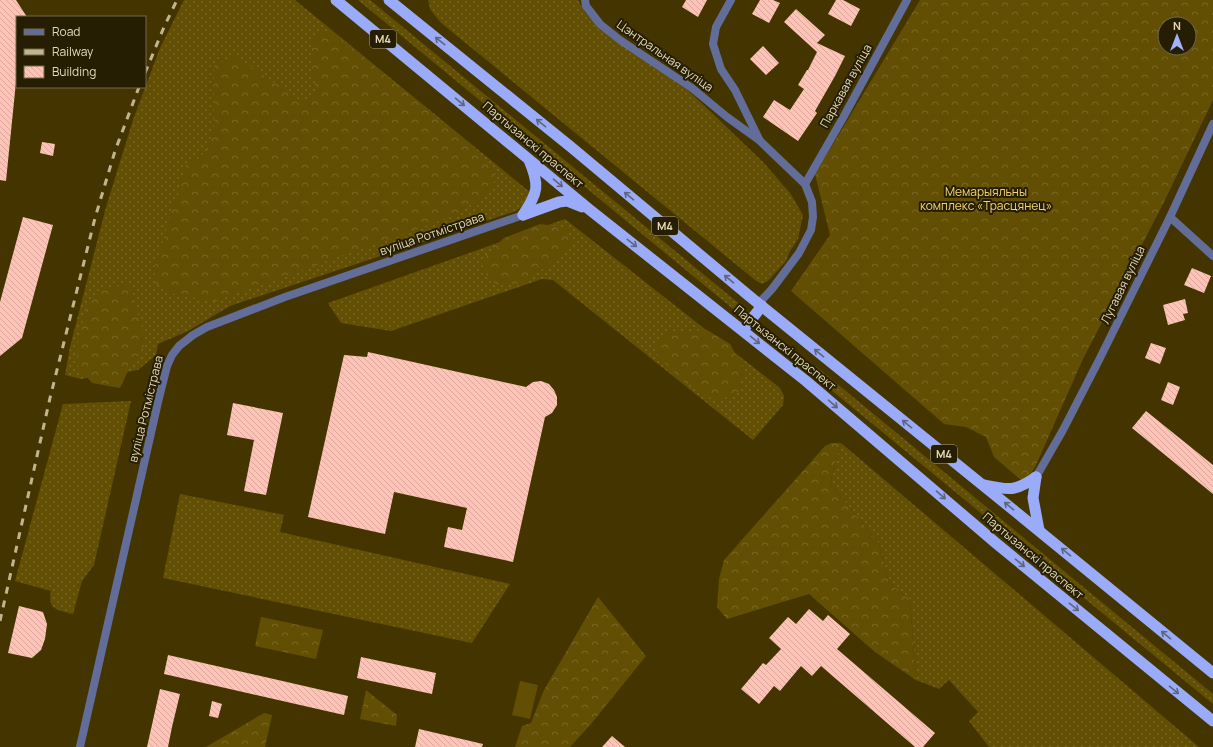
<svg xmlns="http://www.w3.org/2000/svg" width="1213" height="747" font-family="Manrope,sans-serif">
	<style>
		.grass { fill: url(#grass-dots) }
		.forest { fill: url(#forest-crowns); fill-rule: evenodd }
		.pitch { fill: #624f03 }
		.building { fill: url(#building-back-hatch) }
		.lines { fill: none; stroke-linecap: round; stroke-linejoin: round }
		.minor { stroke: #626d99; stroke-width: 8 }
		.tertiary { stroke: #626d99; stroke-width: 8 }
		.trunk { stroke: #9aacf9; stroke-width: 11 }
		.rail { stroke: #c0b58f; stroke-width: 3; stroke-dasharray: 7 7; stroke-linecap: butt }
		.oneway { stroke: #60657e }
		.labels { text-anchor: middle; stroke-width: 4; stroke-linejoin: round; paint-order: stroke }
		.shield { fill: #261e03; stroke: #aba282; stroke-width: 1 }
		.shield-label { font-size: 11px; font-weight: bold; fill: #e4dab9 }
		.street-label { font-size: 12px; fill: #e4dab9; stroke: #261e03 }
		.park-label { font-size: 12px; fill: #f4d571; stroke: #261e03 }
	</style>
	<defs>
		<pattern id="grass-dots" width="8" height="8" patternUnits="userSpaceOnUse"><rect width="8" height="8" fill="#624f03"/><path d="M2 2h.1M6 6h.1" fill="none" stroke="#786826" stroke-width="1.8" stroke-linecap="round"/></pattern>
		<pattern id="forest-crowns" width="20" height="18" patternUnits="userSpaceOnUse"><rect width="20" height="18" fill="#624f03"/><path d="M2 6a3 3 0 1 1 6 0M12 15a3 3 0 1 1 6 0" fill="none" stroke="#786826"/></pattern>
		<pattern id="building-back-hatch" width="6" height="6" patternUnits="userSpaceOnUse"><rect width="6" height="6" fill="#fec3b6"/><path d="M-1 5l2 2M0 0l6 6M5-1l2 2" fill="none" stroke="#d9a99d"/></pattern>
	</defs>
	<rect width="100%" height="100%" fill="#443500"/>
	<g class="grass">
		<polygon points="184,0 295,0 531,193 527,203 516,211 230,306 188,331 158,344 156,355 138,370 81,379 65,375 70,347 106,207 133,120 160,48"/>
		<polygon points="358,0 370,0 742,306 750,314 745,316 738,313"/>
		<polygon points="428,0 578,0 585,12 607,34 688,90 763,162 790,193 803,215 798,239 790,251 786,261 768,281 762,284 755,280 440,22 430,9"/>
		<polygon points="565,219 780,388 784,396 783,405 753,440 553,280 542,279 391,331 341,323 328,303"/>
		<polygon points="759,327 762,327 765,328 803,361 818,368 1213,694 1213,704 762,333 759,330"/>
		<path d="M131,401L94,565L82,581L73,614C58,610 47,610 51,591L15,581L63,404Z"/>
		<polygon points="841,443 1199,747 989,747 969,721 978,712 949,680 939,689 916,680 910,600 889,582 879,544 830,483"/>
		<polygon points="180,494 284,515 280,532 510,584 472,643 163,578"/>
	</g>
	<g class="forest">
		<path d="M920,0H1213V100L1163,204L1083,359L1036,465L1029,477L1021,480L994,457L986,437L966,427L944,424L791,291L830,235L815,174ZM1165,24H1189V48H1165Z"/>
		<path d="M319,32H331L343,40L483,156L494,170V187L459,214L216,301L176,295L156,284L154,270L186,164L206,152L214,129V65L236,56L298,99H311L316,92C315,72 303,48 319,32Z"/>
		<polygon points="540,224 568,228 571,243 547,266 522,283 497,285 488,277 482,260 504,238"/>
		<polygon points="129,285 142,327 144,346 129,369 120,388 92,383 77,365 78,338 86,309 102,288"/>
		<polygon points="707,330 730,344 745,371 737,394 715,401 682,380 654,352 662,335 674,332"/>
		<polygon points="831,443 841,443 830,483 879,544 889,582 910,600 916,680 875,652 809,594 727,619 717,607 719,579 724,560 825,446"/>
		<polygon points="598,597 646,656 591,724 570,747 515,747 522,726 531,723 544,690"/>
		<polygon points="261,617 323,630 316,659 255,646"/>
		<polygon points="366,690 397,715 396,726 360,719"/>
		<polygon points="264,713 272,715 265,747 206,747"/>
	</g>
	<polygon class="pitch" points="520,681 538,685 530,719 512,715"/>
	<g class="building">
		<polygon points="0,0 16,0 27,17 17,17 17,72 6,181 0,180"/>
		<polygon points="686,0 707,0 698,17 682,7"/>
		<polygon points="760,0 773,0 780,3 769,23 752,14"/>
		<polygon points="836,0 843,0 860,9 851,26 828,14"/>
		<polygon points="796,9 825,35 817,43 845,56 835,76 815,111 817,113 798,141 763,117 774,100 790,110 804,89 798,85 807,70 808,70 817,52 784,22"/>
		<polygon points="763,46 779,63 766,75 750,59"/>
		<polygon points="42,142 55,144 53,156 40,153"/>
		<polygon points="23,217 53,225 22,338 0,356 0,302"/>
		<polygon points="1192,268 1211,276 1204,293 1184,285"/>
		<polygon points="1185,299 1188,313 1183,314 1185,320 1168,325 1163,305"/>
		<polygon points="1151,343 1166,348 1160,364 1145,358"/>
		<polygon points="368,352 526,387 533,382 541,381 549,384 554,390 557,397 557,405 552,413 545,417 513,562 444,547 448,527 462,530 467,508 394,492 385,534 308,517 344,355 367,357"/>
		<polygon points="1168,382 1180,387 1173,405 1161,400"/>
		<polygon points="233,403 283,413 266,495 244,491 254,440 227,435"/>
		<polygon points="1146,411 1213,465 1213,494 1132,428"/>
		<polygon points="19,606 43,612 47,624 45,639 41,650 32,658 8,653"/>
		<polygon points="809,609 823,621 828,615 850,634 837,649 935,733 923,747 915,747 821,666 812,676 801,666 780,691 774,686 759,704 741,689 763,663 766,665 781,649 769,638 788,617 796,624"/>
		<polygon points="168,655 348,696 344,715 164,674"/>
		<polygon points="361,657 436,673 432,694 357,678"/>
		<polygon points="160,689 180,694 172,727 168,747 147,747"/>
		<polygon points="212,701 222,704 218,718 209,716"/>
		<polygon points="419,729 483,744 482,747 415,747"/>
		<polygon points="612,736 625,747 602,747"/>
	</g>
	<g class="lines">
		<g class="minor">
			<polyline points="585,0 586,6 600,24 620,40 692,88 727,117 759,140 805,184 812,202 813,217 811,230 799,253 772,289 759,303"/>
			<polyline points="731,0 716,27 713,44 721,69 735,90 759,139"/>
			<polyline points="805,184 844,116 907,0"/>
			<polyline points="1170,217 1213,256"/>
			<polyline points="1036,477 1063,430 1098,362 1170,217 1213,124"/>
		</g>
		<polyline class="tertiary" points="80,747 158,402 167,366 172,355 179,346 193,335 207,327 285,297 523,215"/>
		<g class="trunk">
			<polyline points="336,0 590,210 806,381 997,544 1213,721"/>
			<polyline points="389,0 571,147 748,295 1011,508 1213,673"/>
			<polyline points="523,215 559,202 567,201 582,207"/>
			<path d="M523,215C538,192 540,186 529,160"/>
			<polyline points="743,330 762,306"/>
			<polyline points="1036,477 1033,498 1039,530"/>
			<path d="M984,485C1008,490 1015,492 1036,477"/>
		</g>
		<g class="rail">
			<polyline points="145,73 164,27 177,0"/>
			<polyline points="0,621 50,398 95,218 115,151 139,87"/>
		</g>
	</g>
	<defs><path id="oneway-shaft" d="M-6 0H5M1.5-3L5.5 0L1.5 3" fill="none" stroke-width="1.6" stroke-linecap="round" stroke-linejoin="round"/></defs>
	<g class="oneway">
		<use href="#oneway-shaft" transform="translate(440 41) rotate(-142)"/>
		<use href="#oneway-shaft" transform="translate(460 102) rotate(40)"/>
		<use href="#oneway-shaft" transform="translate(541 123) rotate(-141)"/>
		<use href="#oneway-shaft" transform="translate(558 183) rotate(40)"/>
		<use href="#oneway-shaft" transform="translate(629 196) rotate(-140)"/>
		<use href="#oneway-shaft" transform="translate(632 243) rotate(38)"/>
		<use href="#oneway-shaft" transform="translate(729 279) rotate(-140)"/>
		<use href="#oneway-shaft" transform="translate(755 340) rotate(39)"/>
		<use href="#oneway-shaft" transform="translate(819 353) rotate(-141)"/>
		<use href="#oneway-shaft" transform="translate(833 404) rotate(41)"/>
		<use href="#oneway-shaft" transform="translate(907 424) rotate(-141)"/>
		<use href="#oneway-shaft" transform="translate(941 495) rotate(41)"/>
		<use href="#oneway-shaft" transform="translate(1009 506) rotate(-141)"/>
		<use href="#oneway-shaft" transform="translate(1066 552) rotate(-141)"/>
		<use href="#oneway-shaft" transform="translate(1020 563) rotate(40)"/>
		<use href="#oneway-shaft" transform="translate(1074 607) rotate(39)"/>
		<use href="#oneway-shaft" transform="translate(1166 635) rotate(-141)"/>
		<use href="#oneway-shaft" transform="translate(1174 690) rotate(39)"/>
	</g>
	<g class="labels">
		<g class="shield">
			<rect x="370" y="30" width="26" height="18" rx="3"/>
			<rect x="652" y="217" width="26" height="18" rx="3"/>
			<rect x="931" y="445" width="26" height="18" rx="3"/>
		</g>
		<g class="shield-label">
			<text x="383" y="43">М4</text>
			<text x="665" y="230">М4</text>
			<text x="944" y="458">М4</text>
		</g>
		<g class="street-label">
			<text transform="translate(665 56) rotate(35)" y="4">Цэнтральная вуліца</text>
			<text transform="translate(846 86) rotate(-61)" y="4">Паркавая вуліца</text>
			<text transform="translate(533 145) rotate(40)" y="4">Партызанскі праспект</text>
			<text transform="translate(432 234) rotate(-19)" y="4">вуліца Ротмістрава</text>
			<text transform="translate(1123 285) rotate(-64)" y="4">Лугавая вуліца</text>
			<text transform="translate(785 348) rotate(39)" y="4">Партызанскі праспект</text>
			<text transform="translate(146 409) rotate(-76)" y="4">вуліца Ротмістрава</text>
			<text transform="translate(1033 556) rotate(40)" y="4">Партызанскі праспект</text>
		</g>
		<g class="park-label">
			<text x="986" y="196">Мемарыяльны<tspan x="986" dy="14">комплекс «Трасцянец»</tspan></text>
		</g>
	</g>
	<rect x="16" y="16" width="130" height="72" fill="#261e03" stroke="#72694c"/>
	<rect x="24" y="29" width="20" height="6" fill="#626d99" stroke="#72694c"/>
	<text x="52" y="36" font-size="12" fill="#e4dab9">Road</text>
	<rect x="24" y="49" width="20" height="6" fill="#c0b58f" stroke="#72694c"/>
	<text x="52" y="56" font-size="12" fill="#e4dab9">Railway</text>
	<rect x="24" y="66" width="20" height="12" fill="url(#building-back-hatch)" stroke="#72694c"/>
	<text x="52" y="76" font-size="12" fill="#e4dab9">Building</text>
	<g transform="translate(1177 36)"><circle r="19" fill="#261e03" stroke="#72694c"/>
	<path d="M0-3L7 15L0 10L-7 15Z" fill="#a0b3fd"/>
	<text y="-6" font-size="11" font-weight="bold" text-anchor="middle" fill="#e4dab9">N</text>
	</g>
</svg>
